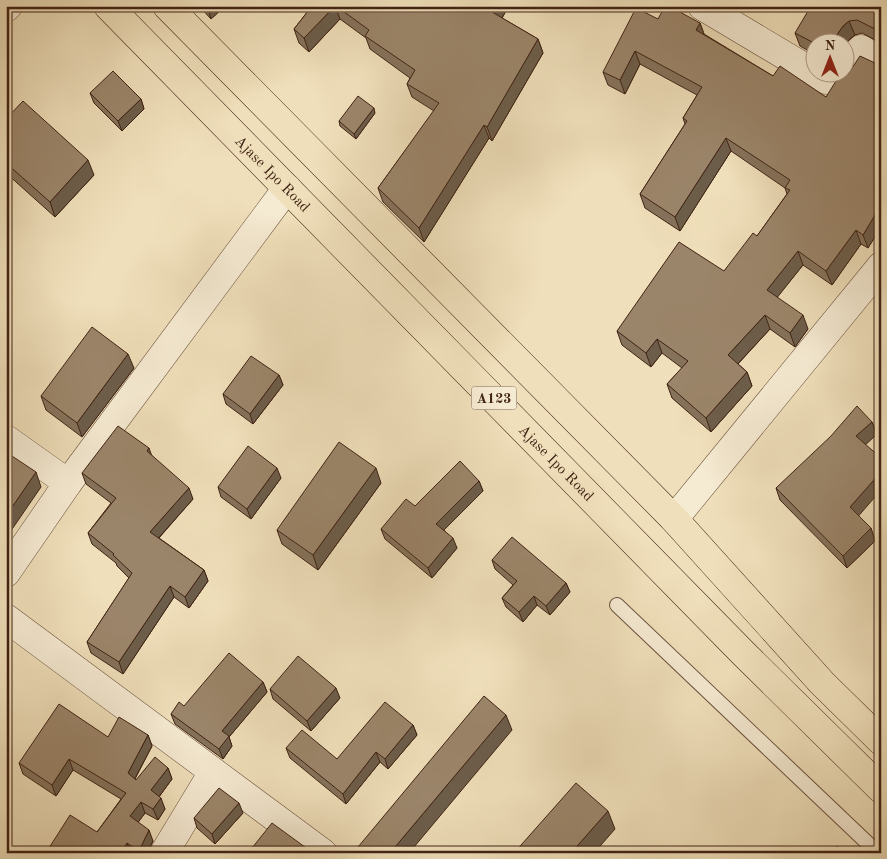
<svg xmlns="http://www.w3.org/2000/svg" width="887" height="859" font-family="'Old Standard TT',serif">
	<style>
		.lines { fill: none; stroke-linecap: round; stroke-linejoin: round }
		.service-casing { stroke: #6c523e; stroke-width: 16 }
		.minor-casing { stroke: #6c523e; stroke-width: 29 }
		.trunk-casing { stroke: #402314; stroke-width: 29 }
		.service { stroke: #f5ead2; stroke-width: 14 }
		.minor { stroke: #f5ead2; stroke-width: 28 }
		.trunk { stroke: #efdfba; stroke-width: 28 }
		.wall { fill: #85725b; stroke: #402314 }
		.shaded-wall { fill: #6c5d4a; stroke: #402314 }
		.building { fill: #9b856a; stroke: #402314 }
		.labels { text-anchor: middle; stroke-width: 4.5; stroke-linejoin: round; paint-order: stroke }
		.shield { fill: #f5ead2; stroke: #765f4d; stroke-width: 1 }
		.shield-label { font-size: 14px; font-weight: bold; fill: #402314 }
		.street-label { font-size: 15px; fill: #402314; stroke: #f5ead2 }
	</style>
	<rect width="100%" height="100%" fill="#efdfba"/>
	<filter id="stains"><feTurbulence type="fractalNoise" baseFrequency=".004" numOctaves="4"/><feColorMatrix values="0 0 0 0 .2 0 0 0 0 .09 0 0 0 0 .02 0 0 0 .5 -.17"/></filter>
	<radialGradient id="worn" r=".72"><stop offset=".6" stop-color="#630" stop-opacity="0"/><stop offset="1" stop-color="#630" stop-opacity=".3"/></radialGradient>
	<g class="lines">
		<g class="service-casing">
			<polyline id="service" points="617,605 878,853"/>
		</g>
		<g class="minor-casing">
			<g id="minor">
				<polyline points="702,6 826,80 840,79 861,49 881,61"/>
				<polyline points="6,8 8,6"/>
				<polyline points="6,439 68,483"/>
				<polyline points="674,519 881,266"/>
				<polyline points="6,573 68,483 287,188"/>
				<polyline points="6,618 323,853"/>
				<polyline points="164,853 213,772"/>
			</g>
		</g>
		<g class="trunk-casing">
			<g id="trunk">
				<path id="s1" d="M108,6L744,654L881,789"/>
				<polyline points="167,6 674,519 822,683 881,741"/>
			</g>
		</g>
		<use href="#service" class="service"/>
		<use href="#minor" class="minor"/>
		<use href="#trunk" class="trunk"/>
	</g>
	<g class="wall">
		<polygon points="199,6 225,6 211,19"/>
		<polygon points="312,6 509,6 502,18 538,39 543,53 492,141 489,138 424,242 383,202 378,188 434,111 412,97 407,84 410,78 370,49 366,38 340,19 309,52 299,43 294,29"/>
		<polygon points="881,6 881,43 862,33 855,35 849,40 844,45 844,42 814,42 814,54 800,46 795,33"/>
		<polygon points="658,19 700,23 704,34 773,76 826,97 875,63 881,61 881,227 868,248 861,244 832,285 803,265 777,297 808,329 795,347 770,329 738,364 747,372 752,386 711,432 672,398 667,384 682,368 662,353 651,367 622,345 617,331 724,271 757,236 787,194 785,188 731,151 680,231 645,208 640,194 685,124 683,118 697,95 640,64 625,94 608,85 603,72"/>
		<polygon points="90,93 141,99 144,109 122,131 94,103"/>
		<polygon points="375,113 356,139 340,126 339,121"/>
		<polygon points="6,119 94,175 55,217 6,173"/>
		<polygon points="134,368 82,437 46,410 41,396"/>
		<polygon points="279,375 283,385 253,424 226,404 223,394"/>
		<polygon points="872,422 877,434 865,444 858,515 871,528 875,541 847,568 780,500 776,488"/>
		<polygon points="152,456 193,499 159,538 204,570 208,581 189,608 174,597 123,674 91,653 87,642 129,578 117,566 116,563 92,544 88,533 111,503 86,484 82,473"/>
		<polygon points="281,478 251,519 221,497 218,487"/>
		<polygon points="479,481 483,491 444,530 457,548 432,578 385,539 381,529 415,506"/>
		<polygon points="381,483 318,570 282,544 277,530"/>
		<polygon points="492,560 566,583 570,592 550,615 537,605 523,622 506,607 502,598 513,585 495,569"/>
		<polygon points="263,682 267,692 229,737 232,746 223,759 175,724 171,714 184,706"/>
		<polygon points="270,689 340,698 311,731 273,699"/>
		<polygon points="413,725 417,735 388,769 380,762 346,804 290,758 286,748 337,759"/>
		<polygon points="148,735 152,746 135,779 136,780 168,768 172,779 159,797 165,809 158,820 145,813 138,822 153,841 147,853 51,853 49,848 97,832 121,799 73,770 56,796 23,774 19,763 108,737"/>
		<polygon points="243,813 215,844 197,828 194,818"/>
	</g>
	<g class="shaded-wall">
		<polygon points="211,6 225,6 211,19 208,9"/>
		<polygon points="335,6 340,19 309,52 304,38"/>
		<polygon points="496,6 509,6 497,26 492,12"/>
		<polygon points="849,21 855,35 849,40 844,45 844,42 832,42 843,26"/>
		<polygon points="700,23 705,37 696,30"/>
		<polygon points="538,39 543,53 492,141 487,127"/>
		<polygon points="635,51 640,64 625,94 620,80"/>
		<polygon points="141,99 144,109 122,131 118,121"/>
		<polygon points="374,108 375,113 356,139 354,134"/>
		<polygon points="484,125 489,138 424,242 419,228"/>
		<polygon points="726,138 731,151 680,231 675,217"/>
		<polygon points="88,160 94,175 55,217 50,202"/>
		<polygon points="881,205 881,227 868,248 863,235"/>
		<polygon points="856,230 861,244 832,285 826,271"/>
		<polygon points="798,251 803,265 772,304 767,290"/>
		<polygon points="765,315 770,329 733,369 728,355"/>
		<polygon points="803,315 808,329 795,347 790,333"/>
		<polygon points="657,339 662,353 651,367 646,353"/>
		<polygon points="128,354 134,368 82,437 77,423"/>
		<polygon points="747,372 752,386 711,432 706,418"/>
		<polygon points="279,375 283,385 253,424 250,414"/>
		<polygon points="872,422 877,434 861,449 856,436"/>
		<polygon points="149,448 153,459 147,451"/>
		<polygon points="277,468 281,478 251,519 247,509"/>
		<polygon points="376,468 381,483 318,570 313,555"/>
		<polygon points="36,472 41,487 6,538 6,516"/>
		<polygon points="881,472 881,490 855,520 850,507"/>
		<polygon points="479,481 483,491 440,534 436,524"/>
		<polygon points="189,488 193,499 154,543 150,532"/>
		<polygon points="871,528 875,541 847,568 843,556"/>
		<polygon points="453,538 457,548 432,578 428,568"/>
		<polygon points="204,570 208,581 189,608 185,597"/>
		<polygon points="566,583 570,592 550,615 546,606"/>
		<polygon points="170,586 174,597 123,674 119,662"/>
		<polygon points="534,596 537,605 523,622 519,612"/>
		<polygon points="263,682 267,692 229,737 232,746 223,759 219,749 222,731"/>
		<polygon points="336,688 340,698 311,731 307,721"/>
		<polygon points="506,715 512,730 409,853 390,853"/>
		<polygon points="413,725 417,735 388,769 385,759"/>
		<polygon points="148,735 152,746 132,784 128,773"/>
		<polygon points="376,752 380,762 346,804 343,794"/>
		<polygon points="69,759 73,770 56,796 52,785"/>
		<polygon points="168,768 172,779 155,802 151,790"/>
		<polygon points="161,798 165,809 158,820 153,809"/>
		<polygon points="141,802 145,813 134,828 130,816"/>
		<polygon points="239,803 243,813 215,844 212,834"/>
		<polygon points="608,811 615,829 594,853 571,853"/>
		<polygon points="149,830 153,841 147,853 139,853 139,851"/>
		<polygon points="127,843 131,853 121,853"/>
	</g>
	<g class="building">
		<polygon points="205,6 211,6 208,9"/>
		<polygon points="312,6 335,6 304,38 294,29"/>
		<polygon points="336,6 496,6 492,12 538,39 487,127 484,125 419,228 378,188 439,103 407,84 415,70 365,36 369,30"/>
		<polygon points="665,6 669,6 700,23 696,30 773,76 780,66 826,97 836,81 848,74 860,56 875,63 881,61 881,205 863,235 856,230 826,271 798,251 767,290 803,315 790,333 765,315 728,355 747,372 706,418 667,384 688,361 657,339 646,353 617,331 679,242 724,271 753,233 757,236 790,190 785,188 790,180 726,138 675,217 640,194 687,121 683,118 702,87 635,51 620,80 603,72 636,8 658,19"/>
		<polygon points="811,6 881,6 881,32 857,20 849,21 843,26 832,42 814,42 814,43 795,33"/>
		<polygon points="113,71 141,99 118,121 90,93"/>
		<polygon points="358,96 374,108 354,134 339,121"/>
		<polygon points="23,101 88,160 50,202 6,163 6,119"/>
		<polygon points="92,327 128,354 77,423 41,396"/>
		<polygon points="251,356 279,375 250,414 223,394"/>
		<polygon points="857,406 872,422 856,436 881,458 881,472 850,507 871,528 843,556 776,488 831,436"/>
		<polygon points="118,426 149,448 147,451 189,488 150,532 204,570 185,597 170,586 119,662 87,642 132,573 113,555 114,554 88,533 116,498 82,473"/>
		<polygon points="339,442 376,468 313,555 277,530"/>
		<polygon points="248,446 277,468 247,509 218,487"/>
		<polygon points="6,452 36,472 6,516"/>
		<polygon points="460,461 479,481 436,524 453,538 428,568 381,529 406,499 415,506"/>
		<polygon points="512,537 566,583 546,606 534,596 519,612 502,598 517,581 492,560"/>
		<polygon points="229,653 263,682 222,731 229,736 219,749 171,714 179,702 184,706"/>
		<polygon points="298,656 336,688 307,721 270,689"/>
		<polygon points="484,696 506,715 390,853 353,853"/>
		<polygon points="385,702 413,725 385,759 376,752 343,794 286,748 302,730 337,759"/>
		<polygon points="59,704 108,737 119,717 148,735 128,773 136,780 155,757 168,768 151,790 161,798 153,809 141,802 130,816 149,830 139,851 127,843 121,853 57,853 49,848 70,815 97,832 126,793 69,759 52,785 19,763"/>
		<polygon points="576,783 608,811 571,853 514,853"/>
		<polygon points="219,788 239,803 212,834 194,818"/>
		<polygon points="272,823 309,850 307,853 248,853"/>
		<polygon points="837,846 843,853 831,853"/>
	</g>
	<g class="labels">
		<rect class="shield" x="471.5" y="386.5" width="45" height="23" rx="4"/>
		<g class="shield-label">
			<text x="494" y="403">A123</text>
		</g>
		<g class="street-label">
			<text dy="5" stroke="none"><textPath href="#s1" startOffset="235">Ajase Ipo Road</textPath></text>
			<text dy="5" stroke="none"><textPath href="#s1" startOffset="640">Ajase Ipo Road</textPath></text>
		</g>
	</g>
	<rect width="887" height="859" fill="none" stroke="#efdfba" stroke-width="25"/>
	<rect x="8" y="8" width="872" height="844" fill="none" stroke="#402314" stroke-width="2.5"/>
	<rect x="12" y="12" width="862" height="834" fill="none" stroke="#402314"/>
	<g transform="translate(830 58)"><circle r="24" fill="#f5ead2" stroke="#ad9a86"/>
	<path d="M0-4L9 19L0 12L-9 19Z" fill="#8f2418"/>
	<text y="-8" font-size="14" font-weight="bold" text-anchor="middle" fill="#402314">N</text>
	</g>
	<rect width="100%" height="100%" filter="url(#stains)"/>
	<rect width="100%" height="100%" fill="url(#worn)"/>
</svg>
